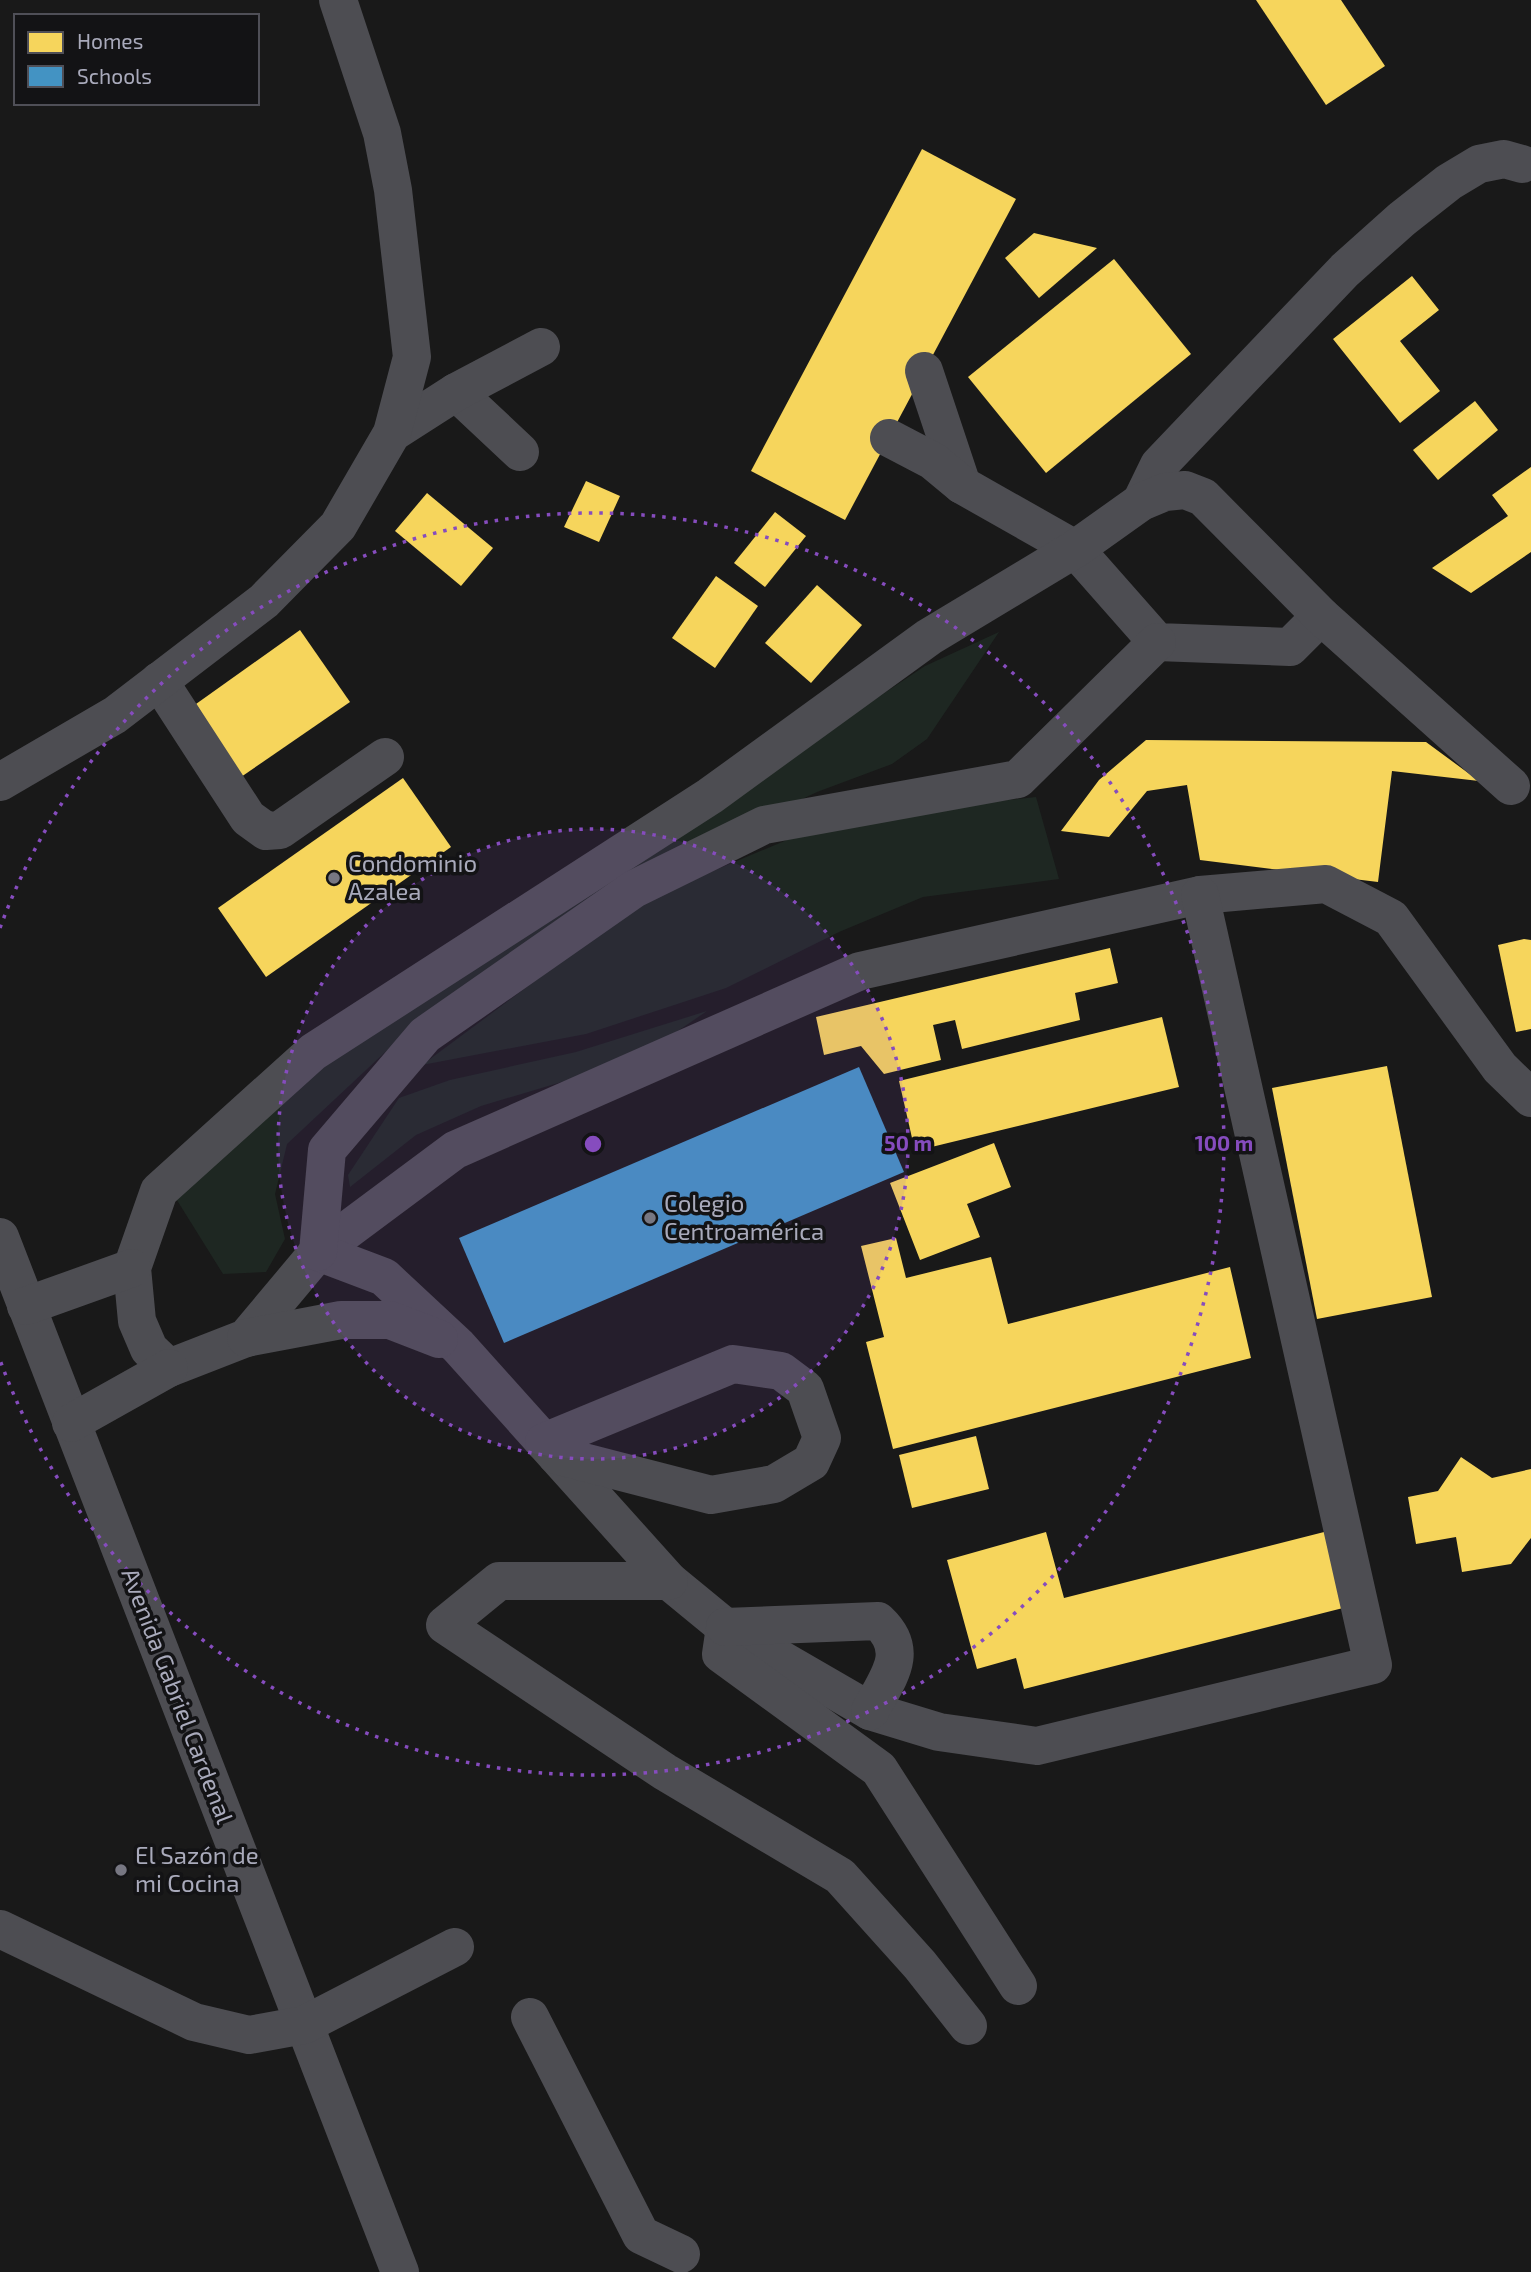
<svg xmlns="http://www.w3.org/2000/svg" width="1531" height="2272" font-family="'Exo 2',sans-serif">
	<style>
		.green { fill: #1e2722 }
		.homes { fill: #f6d55c }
		.schools { fill: #4393c3 }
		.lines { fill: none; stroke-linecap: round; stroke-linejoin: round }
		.minor { stroke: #4d4d52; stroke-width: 38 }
		.ring { fill: none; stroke: #864cbe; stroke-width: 3.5; stroke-dasharray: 3.5 7 }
		.poi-dot { fill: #777782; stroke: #131315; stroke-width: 2.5 }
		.labels { text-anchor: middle; stroke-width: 7; stroke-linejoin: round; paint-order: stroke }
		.poi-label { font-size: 24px; fill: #a9aabb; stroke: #131315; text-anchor: start }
		.street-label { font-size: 24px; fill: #a9aabb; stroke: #131315 }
		.centre { fill: #864cbe; stroke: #131315; stroke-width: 3.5 }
		.ring-label { font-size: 21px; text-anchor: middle; font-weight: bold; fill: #864cbe; stroke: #131315; stroke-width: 7; stroke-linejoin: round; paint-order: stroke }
	</style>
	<rect width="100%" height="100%" fill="#191919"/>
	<g class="green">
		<polygon points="999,632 927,739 892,764 817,792 625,884 397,1041 287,1144 275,1194 285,1239 266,1272 223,1274 175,1197 323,1067 925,666"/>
		<polygon points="1036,797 1059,879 923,897 839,932 726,988 586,1034 422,1065 644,900 794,837 906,811"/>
		<polygon points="707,1011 650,1050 575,1078 481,1106 416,1135 350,1187 348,1175 399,1098 450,1080 576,1052"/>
	</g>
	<g class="homes">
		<polygon points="1256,0 1341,0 1385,66 1326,105"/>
		<polygon points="922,149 1016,199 845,520 751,471"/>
		<polygon points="1034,233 1097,248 1039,298 1005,258"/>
		<polygon points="1114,259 1191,354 1046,473 968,377"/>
		<polygon points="1412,276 1439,310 1400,341 1440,391 1400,423 1333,339"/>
		<polygon points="1475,401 1498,430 1438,480 1413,450"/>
		<polygon points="1531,467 1531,552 1471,593 1432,568 1508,516 1492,495"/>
		<polygon points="586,481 620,496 599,542 564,527"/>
		<polygon points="427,493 493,548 461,586 395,531"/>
		<polygon points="775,512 806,536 765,587 734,563"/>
		<polygon points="716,576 758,606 715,668 672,638"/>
		<polygon points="817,585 862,625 811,683 765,643"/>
		<polygon points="300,630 350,702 241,777 196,704"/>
		<polygon points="1146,740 1426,742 1479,781 1392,771 1378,882 1200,860 1187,785 1147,791 1109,837 1061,831 1099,780"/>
		<polygon points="403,778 451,847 266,977 218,908"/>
		<polygon points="1524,939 1531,940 1531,1029 1516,1032 1498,945"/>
		<polygon points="1110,948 1118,983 1075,993 1080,1020 962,1049 955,1020 933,1025 941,1060 884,1074 861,1046 824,1055 816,1017"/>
		<polygon points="1162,1017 1179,1087 915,1151 899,1081"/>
		<polygon points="1387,1066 1432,1297 1317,1319 1272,1088"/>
		<polygon points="994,1143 1011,1187 967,1204 980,1237 920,1260 890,1183"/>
		<polygon points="896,1238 906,1278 991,1257 1008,1324 1230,1267 1251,1358 893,1449 866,1342 884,1337 861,1246"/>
		<polygon points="976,1436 989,1489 912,1508 899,1455"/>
		<polygon points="1461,1457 1492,1478 1531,1469 1531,1538 1511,1564 1462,1572 1456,1537 1416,1544 1408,1497 1438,1491"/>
		<polygon points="1328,1531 1347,1607 1024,1689 1016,1658 977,1669 947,1560 1046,1532 1064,1598"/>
	</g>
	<polygon class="schools" points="859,1067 904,1172 504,1343 459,1238"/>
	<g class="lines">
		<g class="minor">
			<polyline points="924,371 962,485"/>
			<polyline points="456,392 520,452"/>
			<polyline points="392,433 456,392 541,347"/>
			<polyline points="889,438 933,461 962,485 1075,549 1157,642 1290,647 1321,616"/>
			<polyline points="1141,502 1159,465 1345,270 1402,219 1449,182 1479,164 1504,159 1522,164"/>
			<polyline points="159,681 248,818 266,831 280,830 385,757"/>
			<polyline points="0,782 115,715 264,601 338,526 392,433 412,357 393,190 382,133 338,0"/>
			<polyline points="1511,786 1321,616 1203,497 1185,490 1165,492 1141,502 1075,549 929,637 710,796 313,1052 159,1191 132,1268 137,1321 149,1349 169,1368 246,1338 318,1252 455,1150 860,971 1200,895 1326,884 1391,918 1500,1068 1531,1098"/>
			<polyline points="0,1237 400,2272"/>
			<polyline points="318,1252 384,1277 458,1346 669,1581 725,1627 870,1711 939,1732 1037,1746 1373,1665 1200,895"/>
			<polyline points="318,1252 327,1150 425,1035 634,889 764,825 1018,779 1157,642"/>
			<polyline points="26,1306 132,1268"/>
			<polyline points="246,1338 341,1320 390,1320 439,1339"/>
			<polyline points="71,1423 169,1368"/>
			<polyline points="544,1442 733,1364 781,1371 805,1389 822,1438 811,1462 774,1484 711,1495 556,1455"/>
			<polyline points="669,1581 499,1581 445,1625 665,1772 840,1876 920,1965 968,2026"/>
			<polyline points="725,1627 721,1654 879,1769 1018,1986"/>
			<path d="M725,1627L878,1621C911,1652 888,1677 870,1711"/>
			<polyline points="0,1929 194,2022 249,2035 304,2025 455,1947"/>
			<polyline points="530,2017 641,2235 681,2254"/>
		</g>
	</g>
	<circle cx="593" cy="1144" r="315" fill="#864cbe" fill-opacity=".12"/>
	<g class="ring">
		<circle cx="593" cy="1144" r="315"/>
		<path d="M0 928A631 631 0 1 1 0 1360"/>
	</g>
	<g class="poi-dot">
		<circle cx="334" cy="878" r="7"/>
		<circle cx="650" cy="1218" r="7"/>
		<circle cx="121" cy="1870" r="7"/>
	</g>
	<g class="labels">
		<g class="poi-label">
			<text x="348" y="872">Condominio<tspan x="348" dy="28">Azalea</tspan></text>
			<text x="664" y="1212">Colegio<tspan x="664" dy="28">Centroamérica</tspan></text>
			<text x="135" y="1864">El Sazón de<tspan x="135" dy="28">mi Cocina</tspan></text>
		</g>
		<g class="street-label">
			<text transform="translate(177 1696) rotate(69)" y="8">Avenida Gabriel Cardenal</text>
		</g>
	</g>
	<circle cx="593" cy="1144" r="10" class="centre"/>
	<g class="ring-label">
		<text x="908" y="1151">50 m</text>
		<text x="1224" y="1151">100 m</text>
	</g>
	<rect x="14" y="14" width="245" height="91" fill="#131315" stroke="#4f4f57" stroke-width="2"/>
	<rect x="28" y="32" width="35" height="21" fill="#f6d55c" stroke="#4f4f57" stroke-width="2"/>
	<text x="77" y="49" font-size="21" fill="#a9aabb">Homes</text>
	<rect x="28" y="66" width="35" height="21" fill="#4393c3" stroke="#4f4f57" stroke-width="2"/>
	<text x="77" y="84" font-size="21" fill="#a9aabb">Schools</text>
</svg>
